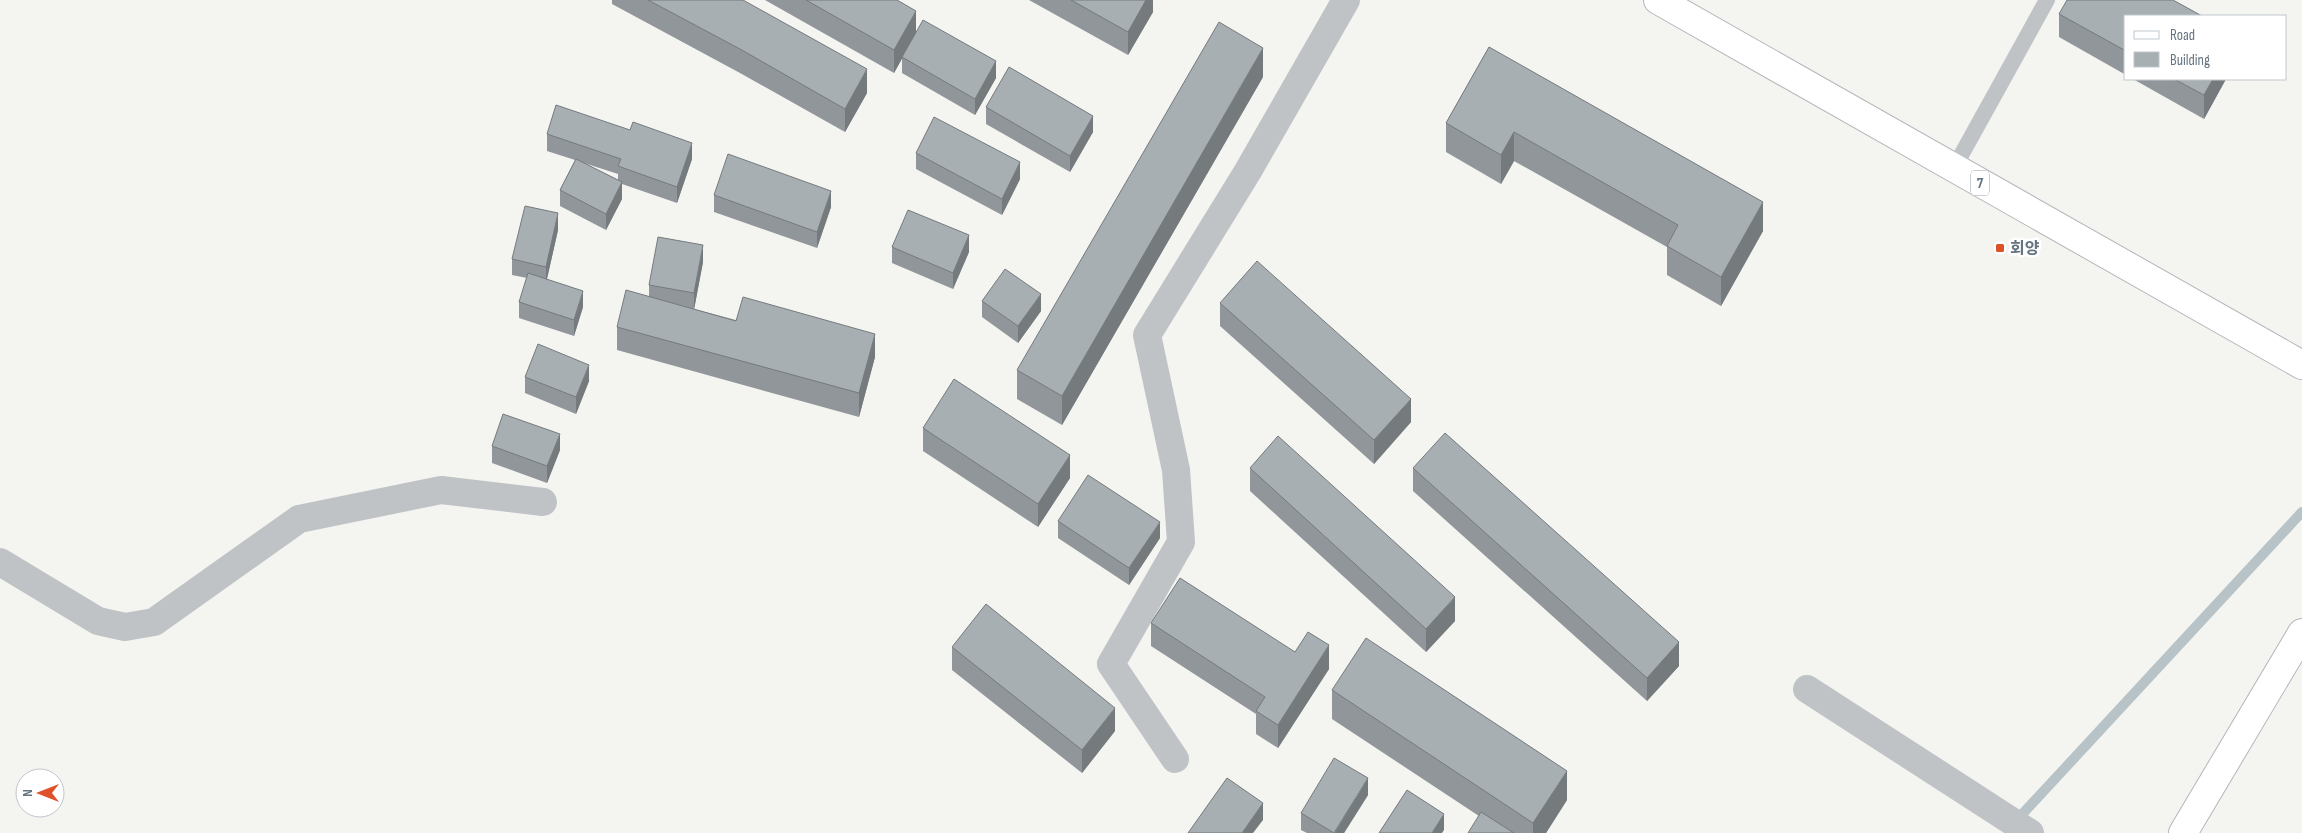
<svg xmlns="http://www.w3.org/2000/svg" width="2302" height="833" font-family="'Sofia Sans Condensed','Noto Sans KR',sans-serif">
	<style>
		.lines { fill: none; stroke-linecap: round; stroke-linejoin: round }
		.stream { stroke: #b7c3c7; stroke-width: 10 }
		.secondary-casing { stroke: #b2b7bb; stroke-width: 30 }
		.highway-casing { stroke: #b4b7ba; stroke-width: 30 }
		.lane { stroke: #bfc3c6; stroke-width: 16 }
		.street { stroke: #bfc3c6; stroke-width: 28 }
		.secondary { stroke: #fff; stroke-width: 28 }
		.highway { stroke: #fff; stroke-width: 28 }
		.wall { fill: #90969a; fill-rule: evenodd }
		.shaded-wall { fill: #757a7d }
		.building { fill: #a7afb3; stroke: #757a7d }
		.poi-dot { fill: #dd5228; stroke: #fff; stroke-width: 2 }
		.labels { text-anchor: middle; stroke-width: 5; stroke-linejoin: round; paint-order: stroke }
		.shield { fill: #fff; stroke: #929ea7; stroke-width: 1 }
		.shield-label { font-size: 15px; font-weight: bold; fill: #647481 }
		.poi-label { font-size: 16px; font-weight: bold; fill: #647481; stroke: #fff; text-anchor: start }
	</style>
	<rect width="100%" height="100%" fill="#f4f4f1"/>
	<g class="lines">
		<polyline class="stream" points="2015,822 2302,512"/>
		<g class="secondary-casing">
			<polyline id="secondary" points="2183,833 2302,633"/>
		</g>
		<g class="highway-casing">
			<polyline id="highway" points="1658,0 2302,365"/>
		</g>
		<polyline class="lane" points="1954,168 2047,0"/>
		<g class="street">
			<polyline points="0,562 98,621 125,627 154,622 299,519 441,490 543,502"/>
			<polyline points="1807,689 2030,833"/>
			<polyline points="1175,759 1111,664 1181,542 1176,470 1147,335 1248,171 1346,0"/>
		</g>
		<use href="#secondary" class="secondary"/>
		<use href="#highway" class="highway"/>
	</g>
	<g class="wall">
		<polygon points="612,0 743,0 867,93 845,132 740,73 612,4"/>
		<polygon points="765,0 897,0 916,34 996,78 975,115 902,73 902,58 894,73"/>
		<polygon points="1029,0 1153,0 1153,12 1128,55"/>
		<polygon points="2059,14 2126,16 2126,75 2059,37"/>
		<polygon points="1489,47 1763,231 1721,306 1667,275 1667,247 1514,161 1501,184 1446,152 1446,123"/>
		<polygon points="1263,77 1062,425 1017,399 1017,370"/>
		<polygon points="2133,79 2226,79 2204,119"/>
		<polygon points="986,107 1093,132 1070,172 986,124"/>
		<path d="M547,134L692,159L677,203L622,184V199L606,230L560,206V190L575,160L547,151ZM584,163L618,174V180Z"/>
		<polygon points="916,153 1020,179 1002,215 916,169"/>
		<polygon points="714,195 831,207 817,248 714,212"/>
		<polygon points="558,230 547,279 583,307 574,336 519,318 519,302 527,278 512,275 512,259"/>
		<polygon points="892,247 969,252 953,289 892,263"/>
		<polygon points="703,262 694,309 875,357 859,417 617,350 617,327 649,297 649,285"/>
		<polygon points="982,301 1041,311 1018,343 982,317"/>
		<polygon points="1220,303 1411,422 1374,464 1220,326"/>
		<polygon points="525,377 589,381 576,414 525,393"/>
		<polygon points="923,428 1070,478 1038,527 923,451"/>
		<polygon points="492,446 560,450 547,483 492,463"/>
		<polygon points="1250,468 1455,621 1426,652 1250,491"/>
		<polygon points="1413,468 1679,666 1647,701 1413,491"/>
		<polygon points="1058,521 1160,538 1129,585 1058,538"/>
		<polygon points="1151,623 1295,652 1329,669 1278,748 1256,734 1256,714 1151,646"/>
		<polygon points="952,647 1115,731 1082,773 952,670"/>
		<polygon points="1332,690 1567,800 1546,833 1468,833 1479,816 1332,719"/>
		<polygon points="1368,795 1344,833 1307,833 1301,830 1301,813"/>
	</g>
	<g class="shaded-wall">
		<polygon points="1146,0 1153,0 1153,12 1128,55 1128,32"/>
		<polygon points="916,11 916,34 894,73 894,50"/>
		<polygon points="1263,48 1263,77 1062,425 1062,396"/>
		<polygon points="996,61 996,78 975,115 975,99"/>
		<polygon points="867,69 867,93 845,132 845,109"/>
		<polygon points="2213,79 2226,79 2204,119 2204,95"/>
		<polygon points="1093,116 1093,132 1070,172 1070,156"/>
		<polygon points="1514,132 1514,161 1501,184 1501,155"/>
		<polygon points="692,143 692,159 677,203 677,187"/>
		<polygon points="1020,162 1020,179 1002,215 1002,199"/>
		<polygon points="622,182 622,199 606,230 606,214"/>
		<polygon points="831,191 831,207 817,248 817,232"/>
		<polygon points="1763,202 1763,231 1721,306 1721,277"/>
		<polygon points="558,213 558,230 546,283 546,267"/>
		<polygon points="969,235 969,252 953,289 953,273"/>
		<polygon points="703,245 703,262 694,310 694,293"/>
		<polygon points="583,291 583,307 574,336 574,320"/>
		<polygon points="1041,294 1041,311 1018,343 1018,326"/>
		<polygon points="875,334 875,357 859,417 859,393"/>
		<polygon points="589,365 589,381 576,414 576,397"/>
		<polygon points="1411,399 1411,422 1374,464 1374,440"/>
		<polygon points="560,434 560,450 547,483 547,466"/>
		<polygon points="1070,455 1070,478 1038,527 1038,504"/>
		<polygon points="1160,522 1160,538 1129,585 1129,568"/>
		<polygon points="1455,597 1455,621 1426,652 1426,629"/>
		<polygon points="1679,642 1679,666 1647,701 1647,678"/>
		<polygon points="1329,645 1329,669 1278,748 1278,725"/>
		<polygon points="1115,708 1115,731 1082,773 1082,750"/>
		<polygon points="1567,771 1567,800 1546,833 1533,833 1533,823"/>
		<polygon points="1368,778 1368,795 1344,833 1335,833"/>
		<polygon points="1263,803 1263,820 1253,833 1242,833"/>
		<polygon points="1444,814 1444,830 1442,833 1432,833"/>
	</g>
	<g class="building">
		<polygon points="648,0 743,0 867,69 845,109 740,49"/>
		<polygon points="806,0 897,0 916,11 894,50"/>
		<polygon points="1071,0 1146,0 1128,32"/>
		<polygon points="2067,0 2173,0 2202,16 2126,16 2126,51 2059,14"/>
		<polygon points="923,20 996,61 975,99 902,57"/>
		<polygon points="1219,22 1263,48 1062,396 1017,370"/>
		<polygon points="1489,47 1763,202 1721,277 1667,246 1678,225 1514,132 1501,155 1446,123"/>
		<polygon points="1009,67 1093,116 1070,156 986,107"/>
		<polygon points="2174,79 2213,79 2204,95"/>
		<polygon points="556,105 630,130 633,122 692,143 677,187 618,166 621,159 547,134"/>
		<polygon points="934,117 1020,162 1002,199 916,153"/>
		<polygon points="728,154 831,191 817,232 714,195"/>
		<polygon points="576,159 622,182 606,214 560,190"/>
		<polygon points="525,206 558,213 546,267 512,259"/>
		<polygon points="908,210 969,235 953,273 892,247"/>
		<polygon points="658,237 703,245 694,293 649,285"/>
		<polygon points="1257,261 1411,399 1374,440 1220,303"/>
		<polygon points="1005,269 1041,294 1018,326 982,301"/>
		<polygon points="528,273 583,291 574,320 519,302"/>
		<polygon points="626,290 736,321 743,297 875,334 859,393 617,327"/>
		<polygon points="538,344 589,365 576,397 525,377"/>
		<polygon points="954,379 1070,455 1038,504 923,428"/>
		<polygon points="503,414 560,434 547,466 492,446"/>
		<polygon points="1445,433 1679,642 1647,678 1413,468"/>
		<polygon points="1278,436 1455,597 1426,629 1250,468"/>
		<polygon points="1088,475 1160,522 1129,568 1058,521"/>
		<polygon points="1180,578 1295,652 1308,632 1329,645 1278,725 1256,711 1265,697 1151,623"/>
		<polygon points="986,604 1115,708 1082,750 952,647"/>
		<polygon points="1366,638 1567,771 1533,823 1332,690"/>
		<polygon points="1334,758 1368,778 1334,833 1301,813"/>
		<polygon points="1227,778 1263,803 1242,833 1188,833"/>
		<polygon points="1407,790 1444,814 1432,833 1379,833"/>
		<polygon points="1481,812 1514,833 1468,833"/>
	</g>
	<rect class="poi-dot" x="1995" y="243" width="10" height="10" rx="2.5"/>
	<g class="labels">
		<rect class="shield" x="1971" y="170.5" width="18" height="25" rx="4"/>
		<g class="shield-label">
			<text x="1980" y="188">7</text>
		</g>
		<g class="poi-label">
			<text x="2010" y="254">회양</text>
		</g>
	</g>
	<rect x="2124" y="15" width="162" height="65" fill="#ffffff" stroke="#c1c7cd"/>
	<rect x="2134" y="31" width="25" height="8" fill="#ffffff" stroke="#c1c7cd"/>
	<text x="2170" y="40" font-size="15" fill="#647481">Road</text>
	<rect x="2134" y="52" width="25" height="15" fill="#a7afb3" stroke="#c1c7cd"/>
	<text x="2170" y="65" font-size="15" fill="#647481">Building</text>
	<g transform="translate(40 793) rotate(270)"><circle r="24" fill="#ffffff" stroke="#c1c7cd"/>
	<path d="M0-4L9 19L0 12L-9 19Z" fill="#dd5228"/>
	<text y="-8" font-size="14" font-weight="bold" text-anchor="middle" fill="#647481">N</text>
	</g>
</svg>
